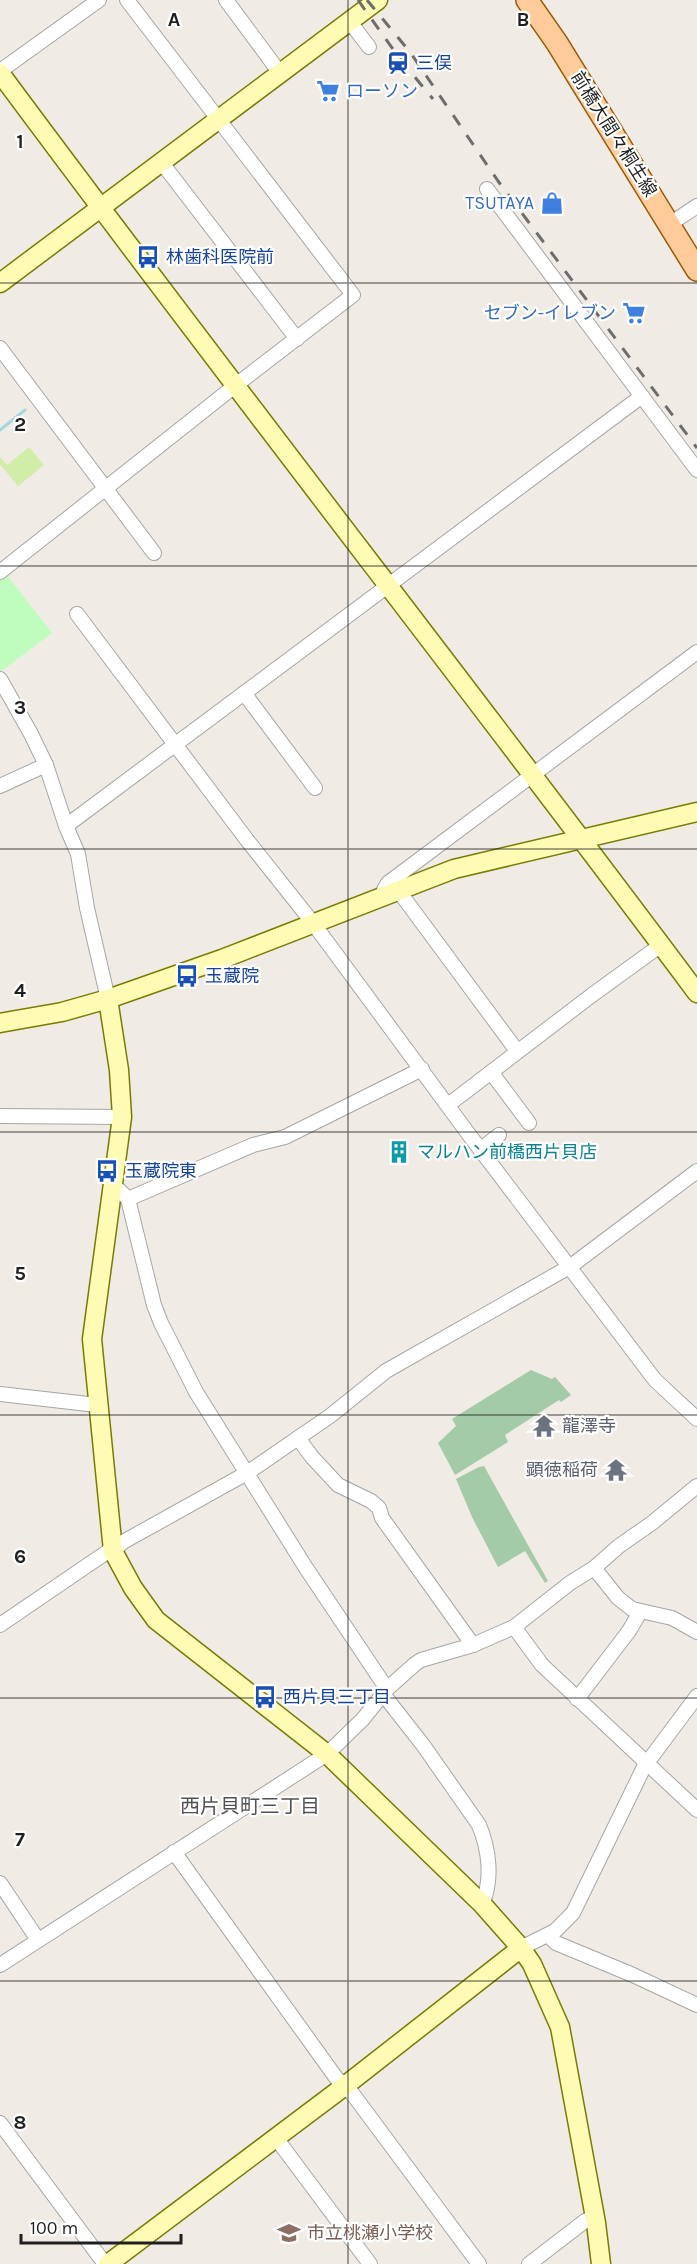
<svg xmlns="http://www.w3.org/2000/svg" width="697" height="2264" font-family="Karla,'Noto Sans JP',sans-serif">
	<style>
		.grass { fill: #d0eea7 }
		.cemetery { fill: #a4cba7 }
		.park { fill: #bffdbf }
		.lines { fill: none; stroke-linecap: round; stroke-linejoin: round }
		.stream { stroke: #a2d8e1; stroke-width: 3 }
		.street-casing { stroke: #a6a6a6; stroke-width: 16 }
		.secondary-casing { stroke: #787c00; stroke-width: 21 }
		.primary-casing { stroke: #9a5a00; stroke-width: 24 }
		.street { stroke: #fff; stroke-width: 14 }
		.secondary { stroke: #fefbb5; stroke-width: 18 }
		.primary { stroke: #ffcb9b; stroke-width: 21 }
		.rail { stroke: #6d6d6d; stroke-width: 3; stroke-dasharray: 12 12; stroke-linecap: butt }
		.grid { fill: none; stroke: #1f1f1f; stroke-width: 1.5; stroke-opacity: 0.55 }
		.labels { text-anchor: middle; stroke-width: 4.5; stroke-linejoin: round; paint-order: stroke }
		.transit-label { font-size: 18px; fill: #164399; stroke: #fff; text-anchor: start }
		.shop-label { font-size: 18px; fill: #366cbe; stroke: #fff; text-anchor: end }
		.street-label { font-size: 18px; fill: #1f1f1f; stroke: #fff }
		.culture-label { font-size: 18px; fill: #0d838f; stroke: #fff; text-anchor: start }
		.worship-label { font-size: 18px; fill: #5b616d; stroke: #fff; text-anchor: start }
		.education-label { font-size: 18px; fill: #785e54; stroke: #fff; text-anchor: start }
		.neighbourhood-label { font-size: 20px; fill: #525252; stroke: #fff }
		.grid-label { font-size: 20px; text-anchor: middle; font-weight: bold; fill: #1f1f1f; stroke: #fff; stroke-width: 4.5; stroke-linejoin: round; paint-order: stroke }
	</style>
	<rect width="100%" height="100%" fill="#f0ebe4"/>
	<polygon class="grass" points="29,447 44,465 18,486 0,464 0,457 7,465"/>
	<g class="cemetery">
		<polygon points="531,1370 552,1379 555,1377 571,1395 561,1402 559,1400 505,1435 508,1442 455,1475 438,1443 456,1426 452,1419"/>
		<polygon points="484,1466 548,1581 545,1583 525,1551 498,1567 472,1517 456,1479 479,1467"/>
	</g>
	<polygon class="park" points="3,570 52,633 0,672 0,572"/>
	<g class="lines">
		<polyline class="stream" points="0,430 25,410"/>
		<g class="street-casing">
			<g id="street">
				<polyline points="226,0 280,73"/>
				<polyline points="353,26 369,47"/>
				<polyline points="0,71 99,0"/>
				<polyline points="162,163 297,339"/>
				<polyline points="487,189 697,470"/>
				<polyline points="670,224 697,206"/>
				<polyline points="0,348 154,553"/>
				<polyline points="0,572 236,385 353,295 127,0"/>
				<polyline points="77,614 247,840 313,923 470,1136 655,1380 697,1419"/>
				<polyline points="0,679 31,734 46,765 66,826 78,854 87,908 108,999"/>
				<polyline points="244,693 315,788"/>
				<polyline points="0,786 46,765"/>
				<polyline points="66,826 642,396"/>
				<polyline points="398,890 517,1051"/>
				<polyline points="386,897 384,890 388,883 697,652"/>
				<polyline points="491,1072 529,1123"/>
				<polyline points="448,1105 592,995 661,945"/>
				<polyline points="0,1116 122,1117"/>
				<polyline points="481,1149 499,1135"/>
				<polyline points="110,1192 119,1190 128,1199 154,1305 161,1323 196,1392 306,1568 387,1689"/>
				<polyline points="128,1199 253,1145 285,1137 422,1069"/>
				<polyline points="0,1394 97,1405"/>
				<polyline points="298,1438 312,1457 338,1485 371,1501 379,1508 382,1518 473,1645"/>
				<polyline points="594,1568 618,1598 632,1609 672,1618 697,1632"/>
				<polyline points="0,1625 107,1552 113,1551 123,1542 247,1473 330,1416 386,1371 571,1266 697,1171"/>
				<polyline points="514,1627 542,1665 697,1810"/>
				<path d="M383,1694L423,1745L479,1825C489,1849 493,1880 482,1904"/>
				<polyline points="577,1699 629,1631 640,1612"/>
				<polyline points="174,1852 337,2079 346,2085 479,2264"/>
				<polyline points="0,1883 38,1940"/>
				<polyline points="548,1935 556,1943 633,1975 697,2005"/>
				<polyline points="521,1948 555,1931 573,1913 644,1767 697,1696"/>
				<polyline points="0,1965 327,1754 363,1719 387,1689 415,1664 421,1660 473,1645 514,1627 570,1583 594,1568 619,1546 652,1523 697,1486"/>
				<polyline points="0,2123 105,2264"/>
				<polyline points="276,2138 370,2264"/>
				<polyline points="529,2264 585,2221 590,2219 596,2223"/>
			</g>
		</g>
		<g class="secondary-casing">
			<g id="secondary">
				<path d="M0,73C229,382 467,685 697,993"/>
				<polyline points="0,283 378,0"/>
				<polyline points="108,999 119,1070 122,1117 92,1339 113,1551 133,1588 156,1620 327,1754 482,1904 521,1948 532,1964 560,2027 596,2223 601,2264"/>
				<polyline points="0,1023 62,1012 108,999 222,959 454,869 697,812"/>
				<polyline points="108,2264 346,2085 521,1948"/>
			</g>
		</g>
		<g class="primary-casing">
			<polyline id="primary" points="527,0 557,43 697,270"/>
		</g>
		<use href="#street" class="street"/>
		<use href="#secondary" class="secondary"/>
		<use href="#primary" class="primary"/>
		<g class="rail">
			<polyline points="358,0 400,59 433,99"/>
			<polyline points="367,0 410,52 498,181 697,448"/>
		</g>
	</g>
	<path class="grid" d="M348,0V2264M0,283H697M0,566H697M0,849H697M0,1132H697M0,1415H697M0,1698H697M0,1981H697"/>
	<defs>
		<g id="station-bare" transform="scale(1.8)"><path d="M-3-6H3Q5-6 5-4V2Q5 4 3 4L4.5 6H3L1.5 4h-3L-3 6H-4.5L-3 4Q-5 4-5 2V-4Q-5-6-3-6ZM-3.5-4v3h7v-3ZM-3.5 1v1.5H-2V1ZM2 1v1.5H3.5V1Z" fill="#1a4fb4" stroke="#fff" stroke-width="2.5" paint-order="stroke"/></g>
		<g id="supermarket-bare" transform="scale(1.8)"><path d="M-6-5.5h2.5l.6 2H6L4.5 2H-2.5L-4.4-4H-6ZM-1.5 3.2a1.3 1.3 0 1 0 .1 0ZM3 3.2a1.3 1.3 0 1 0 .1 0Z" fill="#3f7fe0" stroke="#fff" stroke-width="2.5" paint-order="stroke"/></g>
		<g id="shop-bare" transform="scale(1.8)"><path d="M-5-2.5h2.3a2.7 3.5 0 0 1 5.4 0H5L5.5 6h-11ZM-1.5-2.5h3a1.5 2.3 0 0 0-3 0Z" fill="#3f7fe0" stroke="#fff" stroke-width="2.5" paint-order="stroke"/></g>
		<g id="bus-bare" transform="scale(1.8)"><path d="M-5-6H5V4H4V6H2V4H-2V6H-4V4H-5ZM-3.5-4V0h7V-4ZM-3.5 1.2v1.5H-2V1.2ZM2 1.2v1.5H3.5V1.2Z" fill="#1a4fb4" stroke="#fff" stroke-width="2.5" paint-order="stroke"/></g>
		<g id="building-bare" transform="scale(1.8)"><path d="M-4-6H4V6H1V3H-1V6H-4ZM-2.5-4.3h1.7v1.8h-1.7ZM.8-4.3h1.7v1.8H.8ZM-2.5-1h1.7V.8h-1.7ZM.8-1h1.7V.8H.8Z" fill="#0f9aa8" stroke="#fff" stroke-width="2.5" paint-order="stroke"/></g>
		<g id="temple-bare" transform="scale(1.8)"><path d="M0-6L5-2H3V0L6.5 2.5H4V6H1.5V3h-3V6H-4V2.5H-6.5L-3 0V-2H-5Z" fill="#6b7280" stroke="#fff" stroke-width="2.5" paint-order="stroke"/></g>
		<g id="school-bare" transform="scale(1.8)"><path d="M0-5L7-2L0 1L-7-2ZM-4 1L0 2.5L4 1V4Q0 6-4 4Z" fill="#8d6e63" stroke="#fff" stroke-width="2.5" paint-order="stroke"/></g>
	</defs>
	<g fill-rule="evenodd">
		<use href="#station-bare" x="398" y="63"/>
		<use href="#supermarket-bare" x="328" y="91"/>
		<use href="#shop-bare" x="552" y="203"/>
		<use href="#bus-bare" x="148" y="257"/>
		<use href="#supermarket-bare" x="634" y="313"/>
		<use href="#bus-bare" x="187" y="976"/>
		<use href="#building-bare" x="399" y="1152"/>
		<use href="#bus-bare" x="107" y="1171"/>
		<use href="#temple-bare" x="544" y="1426"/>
		<use href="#temple-bare" x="616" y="1470"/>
		<use href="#bus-bare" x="265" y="1697"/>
		<use href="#school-bare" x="289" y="2233"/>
	</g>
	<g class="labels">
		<g class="transit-label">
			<text x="416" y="69">三俣</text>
			<text x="166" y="263">林歯科医院前</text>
			<text x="205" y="982">玉蔵院</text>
			<text x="125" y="1177">玉蔵院東</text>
			<text x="283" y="1703">西片貝三丁目</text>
		</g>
		<g class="shop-label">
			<text x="346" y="97" text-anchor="start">ローソン</text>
			<text x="534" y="209">TSUTAYA</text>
			<text x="616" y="319">セブン-イレブン</text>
		</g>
		<g class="street-label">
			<text transform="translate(614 134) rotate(58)" y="6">前橋大間々桐生線</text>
		</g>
		<g class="culture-label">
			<text x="417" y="1158">マルハン前橋西片貝店</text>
		</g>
		<g class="worship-label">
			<text x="562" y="1432">龍澤寺</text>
			<text x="598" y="1476" text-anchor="end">顕徳稲荷</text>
		</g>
		<g class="education-label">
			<text x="307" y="2239">市立桃瀬小学校</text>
		</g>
		<g class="neighbourhood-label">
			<text x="250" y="1813">西片貝町三丁目</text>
		</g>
	</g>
	<g class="grid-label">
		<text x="174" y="26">A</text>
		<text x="523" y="26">B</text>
		<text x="20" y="148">1</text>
		<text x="20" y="431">2</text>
		<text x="20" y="714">3</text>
		<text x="20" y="997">4</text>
		<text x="20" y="1280">5</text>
		<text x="20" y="1563">6</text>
		<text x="20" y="1846">7</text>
		<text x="20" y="2129">8</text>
	</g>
	<path d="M21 2234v9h160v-9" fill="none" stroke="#1f1f1f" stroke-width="3"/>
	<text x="30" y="2234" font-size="18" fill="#1f1f1f" stroke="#ffffff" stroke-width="4.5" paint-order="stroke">100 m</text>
</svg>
